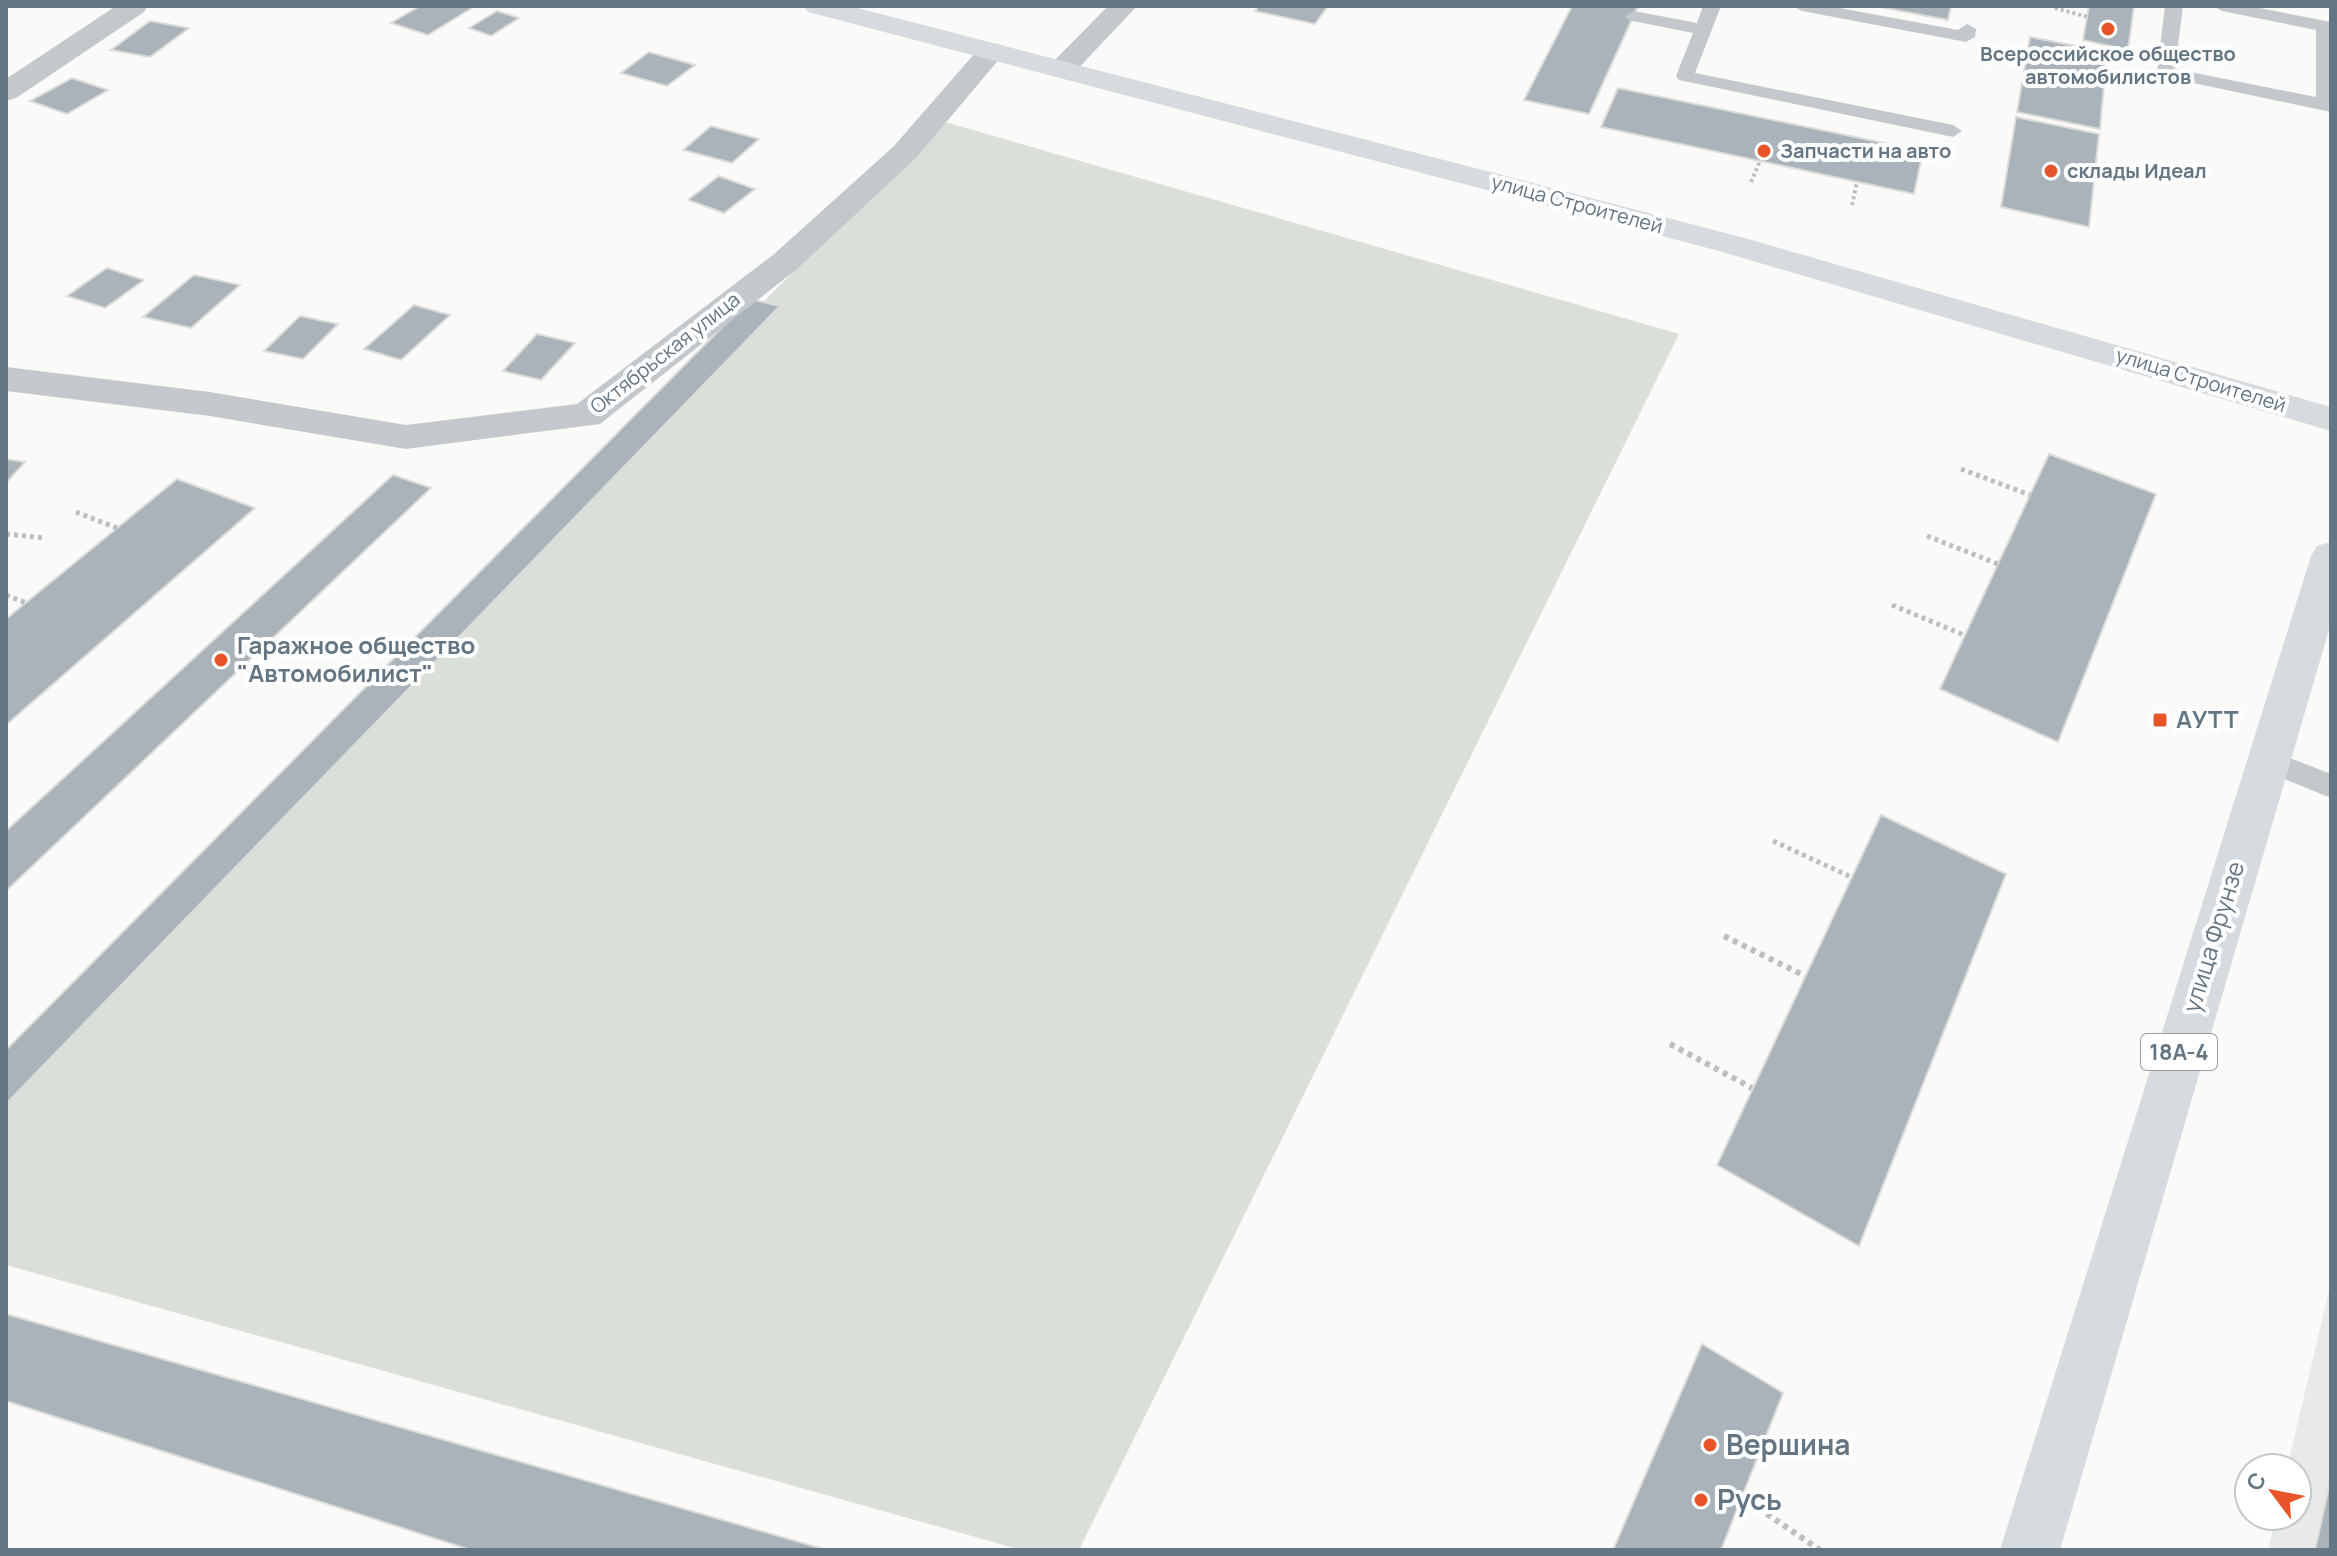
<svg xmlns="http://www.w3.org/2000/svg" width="2337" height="1556" font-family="Manrope,sans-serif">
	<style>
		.built { fill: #e8e9e9 }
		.green { fill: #dadfd7 }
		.building { fill: #aab3ba; stroke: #dcdcda; stroke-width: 2 }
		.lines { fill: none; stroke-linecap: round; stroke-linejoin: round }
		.path-far2 { stroke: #bbbfc2; stroke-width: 4; stroke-dasharray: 3 3; stroke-linecap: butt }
		.path-far1 { stroke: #bbbfc2; stroke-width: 5; stroke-dasharray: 4 4; stroke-linecap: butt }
		.path { stroke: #bbbfc2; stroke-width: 6; stroke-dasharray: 5 5; stroke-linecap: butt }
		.lane { fill: #c3c8cc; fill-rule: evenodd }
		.street { fill: #c3c8cc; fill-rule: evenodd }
		.secondary { fill: #d6dbdf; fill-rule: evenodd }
		.primary { fill: #d6dbdf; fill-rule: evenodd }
		.poi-dot { fill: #e85429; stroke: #fff; stroke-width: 3 }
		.labels { text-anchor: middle; stroke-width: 8; stroke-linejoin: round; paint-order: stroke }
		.far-poi-label { font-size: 20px; font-weight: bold; fill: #647684; stroke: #fff; text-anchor: start }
		.far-street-label { font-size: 20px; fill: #647684; stroke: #fff }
		.shield { fill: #fff; stroke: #929fa9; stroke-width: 2 }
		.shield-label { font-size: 22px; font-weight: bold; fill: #647684 }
		.poi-label { font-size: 24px; font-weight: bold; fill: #647684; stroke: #fff; text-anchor: start }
		.street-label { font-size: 24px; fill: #647684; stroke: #fff }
		.near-poi-label { font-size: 28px; font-weight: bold; fill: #647684; stroke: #fff; text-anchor: start }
	</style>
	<rect width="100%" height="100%" fill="#fafaf8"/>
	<polygon class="built" points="2331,1282 2331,1550 2268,1550 2276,1516 2297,1516 2297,1468 2287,1468"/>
	<polygon class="green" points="942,121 1679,334 1079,1550 1022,1550 6,1265 6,1069"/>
	<g class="building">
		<polygon points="420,6 475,6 428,35 391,23"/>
		<polygon points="1259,6 1328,6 1315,24 1255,11"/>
		<polygon points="1572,6 1638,6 1589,114 1524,100"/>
		<polygon points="1875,6 1951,6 1948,20"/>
		<polygon points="2089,6 2134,6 2128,50 2083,40"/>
		<polygon points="497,11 519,18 491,36 469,28"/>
		<polygon points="150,21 189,28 150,57 111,50"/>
		<polygon points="2030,37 2107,52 2100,129 2017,112"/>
		<polygon points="649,52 695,65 667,86 621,73"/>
		<polygon points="72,78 108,90 67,114 30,101"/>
		<polygon points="1618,88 1923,151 1914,194 1601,127"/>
		<polygon points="2016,117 2099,134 2089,227 2001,207"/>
		<polygon points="711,126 759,139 732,163 683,150"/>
		<polygon points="719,176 755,189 724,213 688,200"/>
		<polygon points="107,268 144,280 105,308 67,296"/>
		<polygon points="194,275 240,285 191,328 143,317"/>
		<polygon points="750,299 780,306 6,1104 6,1050"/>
		<polygon points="414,305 450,315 401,360 364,349"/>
		<polygon points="300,316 338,324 303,359 264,351"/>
		<polygon points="537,334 575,343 541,380 503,371"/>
		<polygon points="2049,454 2156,494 2058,742 1940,689"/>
		<polygon points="6,459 25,462 6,483"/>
		<polygon points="393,475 431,488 6,891 6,831"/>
		<polygon points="177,479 255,508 6,725 6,619"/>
		<polygon points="1881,815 2006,874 1859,1246 1717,1165"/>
		<polygon points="6,1314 827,1550 471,1550 6,1401"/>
		<polygon points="1702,1344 1783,1393 1721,1550 1613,1550"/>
		<polygon points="2331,1478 2331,1550 2315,1550"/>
	</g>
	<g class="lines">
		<g class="path-far2">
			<polyline points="2055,8 2088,17"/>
			<polyline points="1751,182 1760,161"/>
			<polyline points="1852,205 1857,182"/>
		</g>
		<g class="path-far1">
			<polyline points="1961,469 2030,495"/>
			<polyline points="76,512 117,528"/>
			<polyline points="6,534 45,538"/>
			<polyline points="1927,536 1998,564"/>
			<polyline points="6,595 26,603"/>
			<polyline points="1892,605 1964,635"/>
			<polyline points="1773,841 1851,877"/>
		</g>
		<g class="path">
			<polyline points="1724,936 1805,976"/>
			<polyline points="1670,1044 1752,1088"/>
			<polyline points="1742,1497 1820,1550"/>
		</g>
		<g class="lane">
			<polygon points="1703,6 1721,6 1695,73 1953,125 1962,131 1953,137 1679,80 1676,76 1693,33 1628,20 1625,16 1634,11 1697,23"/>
			<polygon points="1793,6 1829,6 1958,30 1967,24 1976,29 1975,37 1966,42 1802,11"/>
			<polygon points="2165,6 2183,6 2175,69 2316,97 2316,30 2222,11 2213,6 2249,6 2331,22 2331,112 2160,76 2157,72"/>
			<polygon points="2267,749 2331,774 2331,798 2257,768 2253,760 2257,752"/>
		</g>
		<g class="street">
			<polygon points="116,6 148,6 144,12 16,98 6,101 6,79"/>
			<polygon points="1108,6 1137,6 1072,75 1062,78 1052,75 1048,69 1052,63"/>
			<polygon points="992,43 1002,45 1006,51 916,158 797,269 600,424 406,449 210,416 6,391 6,367 210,392 406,425 577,404 773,255 894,146 982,45"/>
		</g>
		<polygon class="secondary" points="804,6 850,6 1741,237 2331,407 2331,431 1719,251 808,12"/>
		<polygon class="primary" points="2331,542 2331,623 2060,1550 2000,1550 2311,556 2317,546"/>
	</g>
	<g class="poi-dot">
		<circle cx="2108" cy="29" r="8"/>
		<circle cx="1764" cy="151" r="8"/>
		<circle cx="2051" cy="171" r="8"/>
		<circle cx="221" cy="660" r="8"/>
		<rect x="2152" y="712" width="16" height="16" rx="4"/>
		<circle cx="1710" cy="1445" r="8"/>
		<circle cx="1701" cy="1500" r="8"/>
	</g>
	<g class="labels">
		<g class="far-poi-label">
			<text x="2108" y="61" text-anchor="middle">Всероссийское общество<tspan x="2108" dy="23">автомобилистов</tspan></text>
			<text x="1780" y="158">Запчасти на авто</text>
			<text x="2067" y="178">склады Идеал</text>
		</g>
		<g class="far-street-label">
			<text transform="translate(1577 204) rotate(15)" y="7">улица Строителей</text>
			<text transform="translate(665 353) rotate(-38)" y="7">Октябрьская улица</text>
			<text transform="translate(2201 380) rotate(17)" y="7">улица Строителей</text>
		</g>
		<rect class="shield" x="2141" y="1034" width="76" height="36" rx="6"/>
		<g class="shield-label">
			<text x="2179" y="1060">18А-4</text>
		</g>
		<g class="poi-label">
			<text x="237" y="654">Гаражное общество<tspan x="237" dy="28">"Автомобилист"</tspan></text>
			<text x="2176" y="728">АУТТ</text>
		</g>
		<g class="street-label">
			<text transform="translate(2214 937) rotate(-73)" y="8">улица Фрунзе</text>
		</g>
		<g class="near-poi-label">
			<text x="1726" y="1455">Вершина</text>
			<text x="1717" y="1510">Русь</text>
		</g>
	</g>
	<rect width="2337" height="1556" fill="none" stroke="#647684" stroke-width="16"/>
	<g transform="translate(2273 1492) rotate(302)"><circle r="38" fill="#ffffff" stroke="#c1c8ce" stroke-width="2"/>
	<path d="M0-6L14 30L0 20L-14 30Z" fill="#e85429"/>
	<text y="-12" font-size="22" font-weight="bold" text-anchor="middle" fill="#647684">С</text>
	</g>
</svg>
